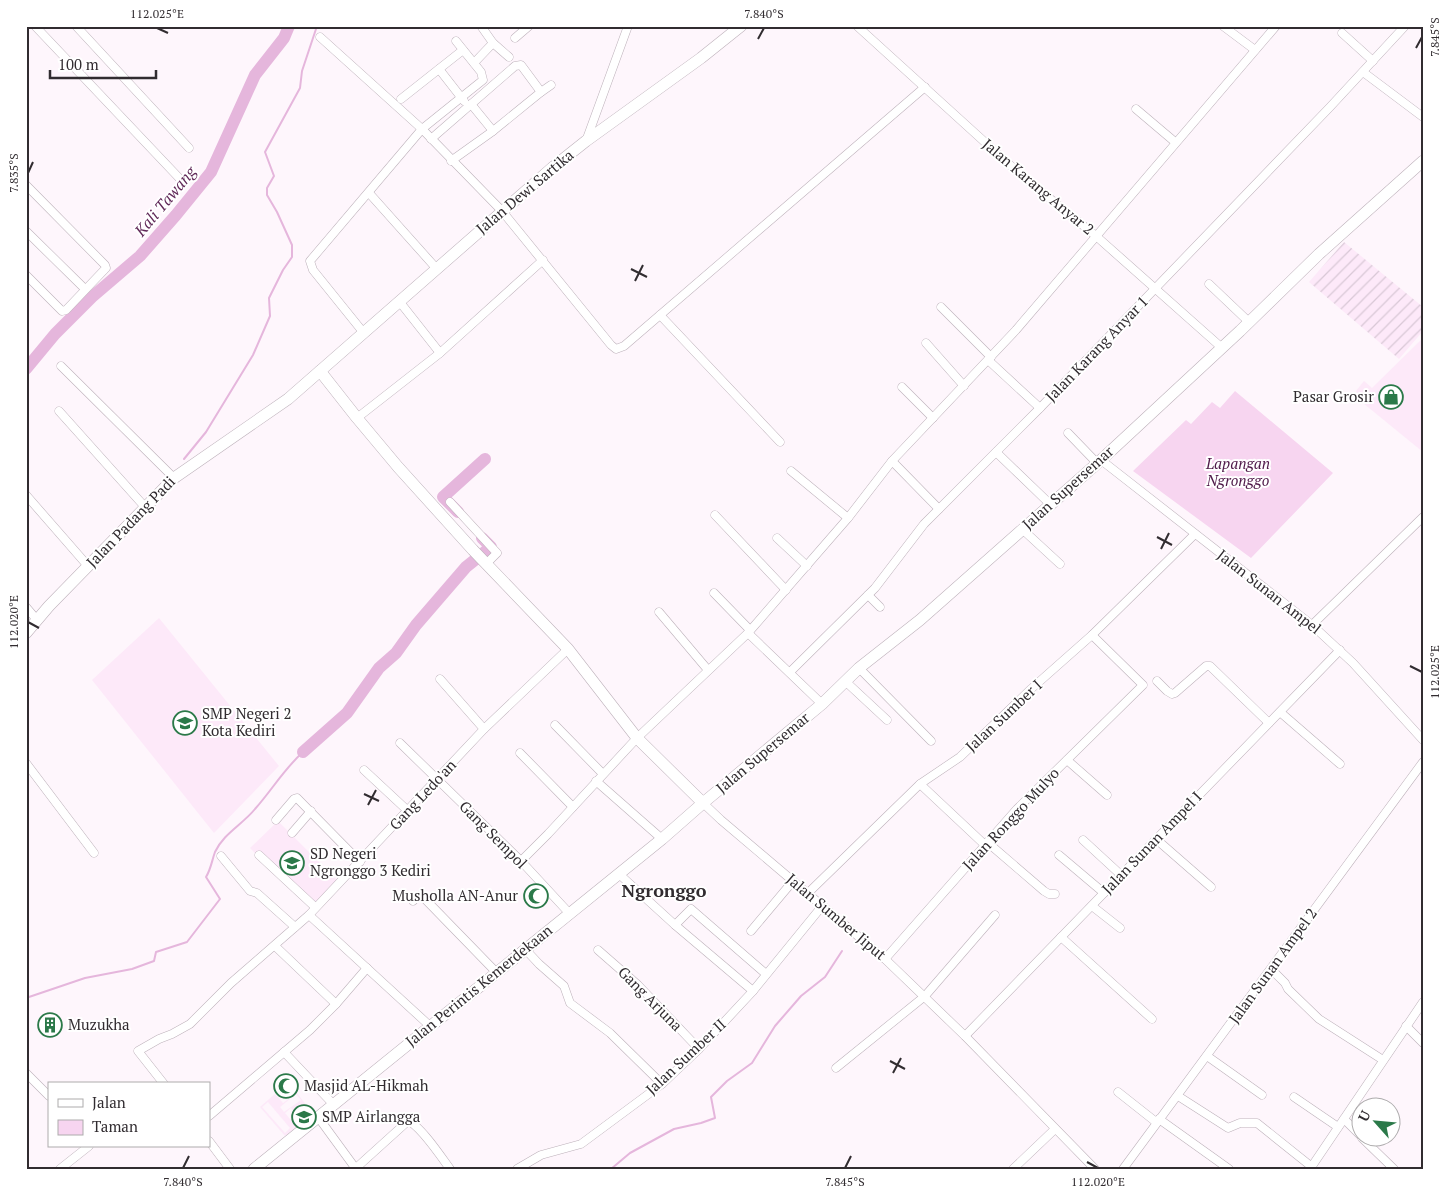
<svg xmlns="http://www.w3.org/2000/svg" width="1449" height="1195" font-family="'PT Serif',serif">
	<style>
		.built { fill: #fde9f9; fill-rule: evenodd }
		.industrial { fill: url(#industrial-furrows) }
		.green { fill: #f7d5f0 }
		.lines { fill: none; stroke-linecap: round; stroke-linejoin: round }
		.stream { stroke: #e5b6dc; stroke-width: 2 }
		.river { stroke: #e5b6dc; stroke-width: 12 }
		.street-casing { stroke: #bdb1ba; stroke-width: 9 }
		.secondary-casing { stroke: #bdb1ba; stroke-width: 12 }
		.street { stroke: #fff; stroke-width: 8 }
		.secondary { stroke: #fff; stroke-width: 11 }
		.ticks { fill: none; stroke: #312c30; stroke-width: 2 }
		.labels { text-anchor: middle; stroke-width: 4; stroke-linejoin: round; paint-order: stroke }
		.street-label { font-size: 15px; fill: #312c30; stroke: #fff }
		.poi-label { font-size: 15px; fill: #312c30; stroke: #fff; text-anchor: start }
		.park-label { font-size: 15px; font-style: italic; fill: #4e1848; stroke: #fff }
		.water-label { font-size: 16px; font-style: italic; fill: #612a59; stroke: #fff }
		.quarter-label { font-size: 18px; font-weight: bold; fill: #312c30; stroke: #fff }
		.neatline { fill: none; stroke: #312c30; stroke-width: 2 }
		.ticks-label { font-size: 12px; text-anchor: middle; fill: #312c30 }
	</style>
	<defs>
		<pattern id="industrial-furrows" width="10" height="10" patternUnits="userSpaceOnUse" patternTransform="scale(1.25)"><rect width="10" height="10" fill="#fde9f9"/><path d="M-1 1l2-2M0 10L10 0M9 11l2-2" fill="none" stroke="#d9c8d6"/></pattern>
	</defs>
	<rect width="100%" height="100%" fill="#fef6fc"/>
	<g class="built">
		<polygon points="1423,338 1423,452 1363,403 1356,391 1364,381 1372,388"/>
		<polygon points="159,618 279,766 214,833 92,680"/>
		<polygon points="278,821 339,882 314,907 298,892 292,892 250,848"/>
		<path d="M297,1093L313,1114L285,1136L260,1107L275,1094L283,1103ZM296,1094L301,1100L284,1112L280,1107ZM268,1102L290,1128L285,1133L262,1107ZM291,1108L299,1119L294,1124L285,1113Z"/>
	</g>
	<polygon class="industrial" points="1344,242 1423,307 1423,331 1399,359 1309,282"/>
	<polygon class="green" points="1235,391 1333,473 1251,558 1133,471 1186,420 1191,424 1212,402 1220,408"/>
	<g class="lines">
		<g class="stream">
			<polyline points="184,459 206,432 253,355 270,316 269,298 283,270 292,257 292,245 277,212 267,195 267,188 274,176 265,152 300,88 302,71 317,26"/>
			<path d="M26,998L85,978L132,969L154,961L156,952L187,942L220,899L206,877C211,869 212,860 215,852C223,834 243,824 255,809C272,790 284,769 303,752"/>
			<polyline points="611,1169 630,1153 674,1129 701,1123 715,1118 711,1097 727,1081 752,1063 775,1026 801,996 825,977 842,951"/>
		</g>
		<g class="river">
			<polyline points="26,369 55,334 92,297 140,256 176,215 211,172 255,75 284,38 289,26"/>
			<polyline points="458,512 443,497 485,459"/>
			<polyline points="303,752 347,713 379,668 396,653 416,625 466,567 491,547 482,538"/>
		</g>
		<g class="street-casing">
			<g id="street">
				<polyline points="35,26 181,180"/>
				<polyline points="76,26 189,148"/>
				<polyline points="481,26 493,43 509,57"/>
				<polyline points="857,26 1021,175 1096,236 1221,347"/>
				<polyline points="1223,26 1255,50"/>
				<polyline points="1342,33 1373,61"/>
				<polyline points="320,37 422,129 502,211 611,345 616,349 624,346 925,87"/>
				<polyline points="515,38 529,26"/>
				<polyline points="474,63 493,43"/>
				<polyline points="439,69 464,101"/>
				<polyline points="1363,72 1423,117"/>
				<polyline points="541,92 551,85"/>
				<polyline points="401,99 463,50"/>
				<polyline points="471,104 493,131"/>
				<polyline points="1136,109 1175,142"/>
				<polyline points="431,139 515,66 521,65 541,92 493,131 451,161"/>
				<polyline points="586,141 628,26"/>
				<polyline points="26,185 105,265 106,268 66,310 62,311 26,275"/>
				<polyline points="369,193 436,268"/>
				<polyline points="26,231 85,289"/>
				<polyline points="1209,284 1249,322"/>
				<polyline points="399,301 440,353"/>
				<polyline points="941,307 991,357"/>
				<polyline points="660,315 780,442"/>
				<polyline points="363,332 313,270 310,261 422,129 483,80 481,72 456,41"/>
				<polyline points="926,343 964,386"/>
				<polyline points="988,360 1040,408"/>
				<polyline points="61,366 174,478"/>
				<polyline points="902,387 933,418"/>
				<polyline points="59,411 145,507"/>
				<polyline points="357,418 440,353 543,260"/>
				<polyline points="1068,433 1097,463"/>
				<polyline points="996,452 1050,504"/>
				<polyline points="1101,460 1312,625 1353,663 1423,740"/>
				<polyline points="892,461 939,509"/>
				<polyline points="791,471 848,518"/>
				<polyline points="26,495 88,566"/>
				<polyline points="450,502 497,553 486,564"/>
				<polyline points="715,515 786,590"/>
				<polyline points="1022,529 1060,564"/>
				<polyline points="777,538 807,566"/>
				<polyline points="714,593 750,630"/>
				<polyline points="868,595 880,607"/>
				<polyline points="26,607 37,620"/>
				<polyline points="659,612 708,670"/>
				<polyline points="1312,625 1423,517"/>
				<polyline points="748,633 822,704"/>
				<polyline points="859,668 931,741"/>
				<polyline points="790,672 875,588 924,524 1040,408 1330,107 1405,26"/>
				<polyline points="440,679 484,729"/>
				<polyline points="845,681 887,720"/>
				<polyline points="1157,681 1167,691 1172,694 1175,693 1206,666 1210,666 1269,723"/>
				<polyline points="1280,712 1340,764"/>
				<polyline points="555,725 603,774"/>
				<polyline points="400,743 521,861 570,914"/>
				<polyline points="520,753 573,807"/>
				<polyline points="1067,760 1107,795"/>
				<polyline points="26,763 94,853"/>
				<polyline points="364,770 407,810"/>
				<polyline points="596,781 662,839"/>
				<polyline points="920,784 985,845"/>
				<polyline points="703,803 721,820 885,959 965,1036 1095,1169"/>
				<polyline points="276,820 294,799 297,798 360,862"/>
				<polyline points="292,833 311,811"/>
				<polyline points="1156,839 1211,887"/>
				<polyline points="1083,840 1121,875"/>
				<polyline points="987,842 1044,891 1049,894 1055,894"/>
				<polyline points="259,855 315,907"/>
				<polyline points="1059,855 1104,893"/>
				<polyline points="221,856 250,891 257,893 295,927"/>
				<polyline points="521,861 548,834 637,738 748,633 848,518 892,461 1016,330 1276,26"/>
				<polyline points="619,874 675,925 753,991"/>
				<polyline points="808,893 920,784 960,757 1031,689 1092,635 1195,534"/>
				<polyline points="413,901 418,896 424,898 496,972"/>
				<polyline points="1092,906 1120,928"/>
				<polyline points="309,915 430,1026"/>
				<polyline points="675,925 691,909 766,974"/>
				<polyline points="751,931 793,881"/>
				<polyline points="1061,937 1152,1019"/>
				<polyline points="275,946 336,1004"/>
				<polyline points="525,949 539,964 564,986 570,1003 610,1033 662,1084"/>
				<polyline points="598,950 638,985 699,1049"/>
				<polyline points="885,959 1017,809 1143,685 1092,635"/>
				<polyline points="1271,969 1285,983 1288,989 1319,1019 1383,1060"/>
				<polyline points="1406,1026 1423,1043"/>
				<polyline points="965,1036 1340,650"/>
				<polyline points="284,1052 333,1104"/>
				<polyline points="1207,1056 1262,1095"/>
				<polyline points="836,1068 925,996 995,915"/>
				<polyline points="26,1073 49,1096"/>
				<polyline points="164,1084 138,1051 159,1039 172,1034 190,1024 231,983 309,915 484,729 568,649"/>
				<polyline points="1118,1092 1156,1122"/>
				<polyline points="1178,1096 1228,1128 1240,1123 1257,1123 1312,1167"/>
				<polyline points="1294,1097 1338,1127"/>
				<polyline points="209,1116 310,1030 336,1004 367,968"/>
				<polyline points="318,1117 356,1169"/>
				<polyline points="1159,1119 1229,1169"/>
				<polyline points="1344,1119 1362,1137"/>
				<polyline points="1362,1138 1394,1169"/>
				<polyline points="209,1141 230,1169"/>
				<path d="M356,1168L408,1121C420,1125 442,1158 450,1169"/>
				<polyline points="60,1169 89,1146"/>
				<polyline points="517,1169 541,1155 581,1144 662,1084 699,1049 753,991 823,905"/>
				<polyline points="1013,1169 1055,1129"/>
				<polyline points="1123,1169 1423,762"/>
				<polyline points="1310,1169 1423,1002"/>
			</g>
		</g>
		<g class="secondary-casing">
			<g id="secondary">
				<polyline points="320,371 357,418 398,467 473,550 568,649 637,738 703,803"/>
				<polyline points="26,633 49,606 174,478 288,399 552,168 586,141 701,58 741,26"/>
				<polyline points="254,1169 662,839 703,803 822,704 859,668 920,620 1101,460 1240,331 1319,254 1423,161"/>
			</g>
		</g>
		<use href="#street" class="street"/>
		<use href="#secondary" class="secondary"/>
	</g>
	<path class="ticks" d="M157,28L168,33M758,39L764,28M1416,48L1422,37M28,173L33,162M631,269L647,277M635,281L643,265M1157,537L1172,545M1161,549L1169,533M28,622L39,628M1410,666L1422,672M364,794L379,801M368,805L376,790M890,1061L905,1069M893,1073L901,1058M1087,1162L1098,1168M183,1168L189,1156M845,1168L851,1156"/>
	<defs>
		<g id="shop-ring" transform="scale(1.25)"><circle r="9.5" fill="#fff" stroke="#2b7949" stroke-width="1.5"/><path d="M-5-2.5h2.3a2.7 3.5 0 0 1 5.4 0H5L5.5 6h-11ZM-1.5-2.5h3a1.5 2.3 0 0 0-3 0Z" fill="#2b7949"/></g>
		<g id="school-ring" transform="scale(1.25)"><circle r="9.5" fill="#fff" stroke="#2b7949" stroke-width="1.5"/><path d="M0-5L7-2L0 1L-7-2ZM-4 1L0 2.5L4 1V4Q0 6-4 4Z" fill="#2b7949"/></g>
		<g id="mosque-ring" transform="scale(1.25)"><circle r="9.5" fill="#fff" stroke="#2b7949" stroke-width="1.5"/><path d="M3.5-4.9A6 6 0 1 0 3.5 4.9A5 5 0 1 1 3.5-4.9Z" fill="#2b7949"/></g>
		<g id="building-ring" transform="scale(1.25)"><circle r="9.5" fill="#fff" stroke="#2b7949" stroke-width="1.5"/><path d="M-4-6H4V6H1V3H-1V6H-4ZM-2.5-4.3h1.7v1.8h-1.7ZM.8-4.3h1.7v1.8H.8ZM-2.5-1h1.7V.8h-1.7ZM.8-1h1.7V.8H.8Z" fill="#2b7949"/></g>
	</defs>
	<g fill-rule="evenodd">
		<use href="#shop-ring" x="1391" y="397"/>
		<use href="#school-ring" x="185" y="723"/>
		<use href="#school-ring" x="292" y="863"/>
		<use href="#mosque-ring" x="536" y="896"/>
		<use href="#building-ring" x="50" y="1025"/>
		<use href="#mosque-ring" x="286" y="1086"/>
		<use href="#school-ring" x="304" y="1117"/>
	</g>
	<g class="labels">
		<g class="street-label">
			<text transform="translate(1038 187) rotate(40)" y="5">Jalan Karang Anyar 2</text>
			<text transform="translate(525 192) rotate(-40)" y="5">Jalan Dewi Sartika</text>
			<text transform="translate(1097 349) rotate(-46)" y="5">Jalan Karang Anyar 1</text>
			<text transform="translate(1068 488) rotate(-42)" y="5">Jalan Supersemar</text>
			<text transform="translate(131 522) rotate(-46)" y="5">Jalan Padang Padi</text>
			<text transform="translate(1269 592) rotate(38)" y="5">Jalan Sunan Ampel</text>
			<text transform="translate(1004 716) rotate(-43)" y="5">Jalan Sumber I</text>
			<text transform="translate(763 753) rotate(-40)" y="5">Jalan Supersemar</text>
			<text transform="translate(423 795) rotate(-47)" y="5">Gang Ledo'an</text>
			<text transform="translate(1011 819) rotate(-47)" y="5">Jalan Ronggo Mulyo</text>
			<text transform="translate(493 835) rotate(45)" y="5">Gang Sempol</text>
			<text transform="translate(1152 843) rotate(-46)" y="5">Jalan Sunan Ampel I</text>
			<text transform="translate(836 917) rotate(40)" y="5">Jalan Sumber Jiput</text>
			<text transform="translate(1273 966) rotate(-54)" y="5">Jalan Sunan Ampel 2</text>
			<text transform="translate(479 986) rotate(-39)" y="5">Jalan Perintis Kemerdekaan</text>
			<text transform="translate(650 999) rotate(45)" y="5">Gang Arjuna</text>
			<text transform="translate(686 1057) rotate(-43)" y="5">Jalan Sumber II</text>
		</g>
		<g class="poi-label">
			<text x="1374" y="402" text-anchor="end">Pasar Grosir</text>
			<text x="202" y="719">SMP Negeri 2<tspan x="202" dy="17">Kota Kediri</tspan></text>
			<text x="310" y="859">SD Negeri<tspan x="310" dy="17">Ngronggo 3 Kediri</tspan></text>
			<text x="518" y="901" text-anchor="end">Musholla AN-Anur</text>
			<text x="68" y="1030">Muzukha</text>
			<text x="304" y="1091">Masjid AL-Hikmah</text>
			<text x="322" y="1122">SMP Airlangga</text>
		</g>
		<g class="park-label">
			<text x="1238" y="469">Lapangan<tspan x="1238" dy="17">Ngronggo</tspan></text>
		</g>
		<g class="water-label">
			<text transform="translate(165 201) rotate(-50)" y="6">Kali Tawang</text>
		</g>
		<g class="quarter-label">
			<text x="664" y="897">Ngronggo</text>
		</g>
	</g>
	<rect width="1449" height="1195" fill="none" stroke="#ffffff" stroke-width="55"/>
	<rect x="48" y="1082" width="162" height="65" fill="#ffffff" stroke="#adabac"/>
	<rect x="58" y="1099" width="25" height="8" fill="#ffffff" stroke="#adabac"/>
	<text x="92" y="1108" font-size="15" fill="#312c30">Jalan</text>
	<rect x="58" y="1120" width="25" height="15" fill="#f7d5f0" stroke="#adabac"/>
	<text x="92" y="1132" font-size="15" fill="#312c30">Taman</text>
	<g transform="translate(1376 1122) rotate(297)"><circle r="24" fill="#ffffff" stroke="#adabac"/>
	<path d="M0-4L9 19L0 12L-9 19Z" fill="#2b7949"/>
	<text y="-8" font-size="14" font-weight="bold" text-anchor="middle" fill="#312c30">U</text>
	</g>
	<path d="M50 70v8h106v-8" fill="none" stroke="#312c30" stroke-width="2.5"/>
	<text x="58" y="70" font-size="15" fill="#312c30" stroke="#ffffff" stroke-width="4" paint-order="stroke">100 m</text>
	<rect x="28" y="28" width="1394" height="1140" class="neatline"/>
	<g class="ticks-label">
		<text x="157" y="18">112.025°E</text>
		<text x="764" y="18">7.840°S</text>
		<text transform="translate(1435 37) rotate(-90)" y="4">7.845°S</text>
		<text transform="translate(14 173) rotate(-90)" y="4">7.835°S</text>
		<text transform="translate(14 622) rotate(-90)" y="4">112.020°E</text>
		<text transform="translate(1435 672) rotate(-90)" y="4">112.025°E</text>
		<text x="183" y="1186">7.840°S</text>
		<text x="845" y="1186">7.845°S</text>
		<text x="1098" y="1186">112.020°E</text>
	</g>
</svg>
